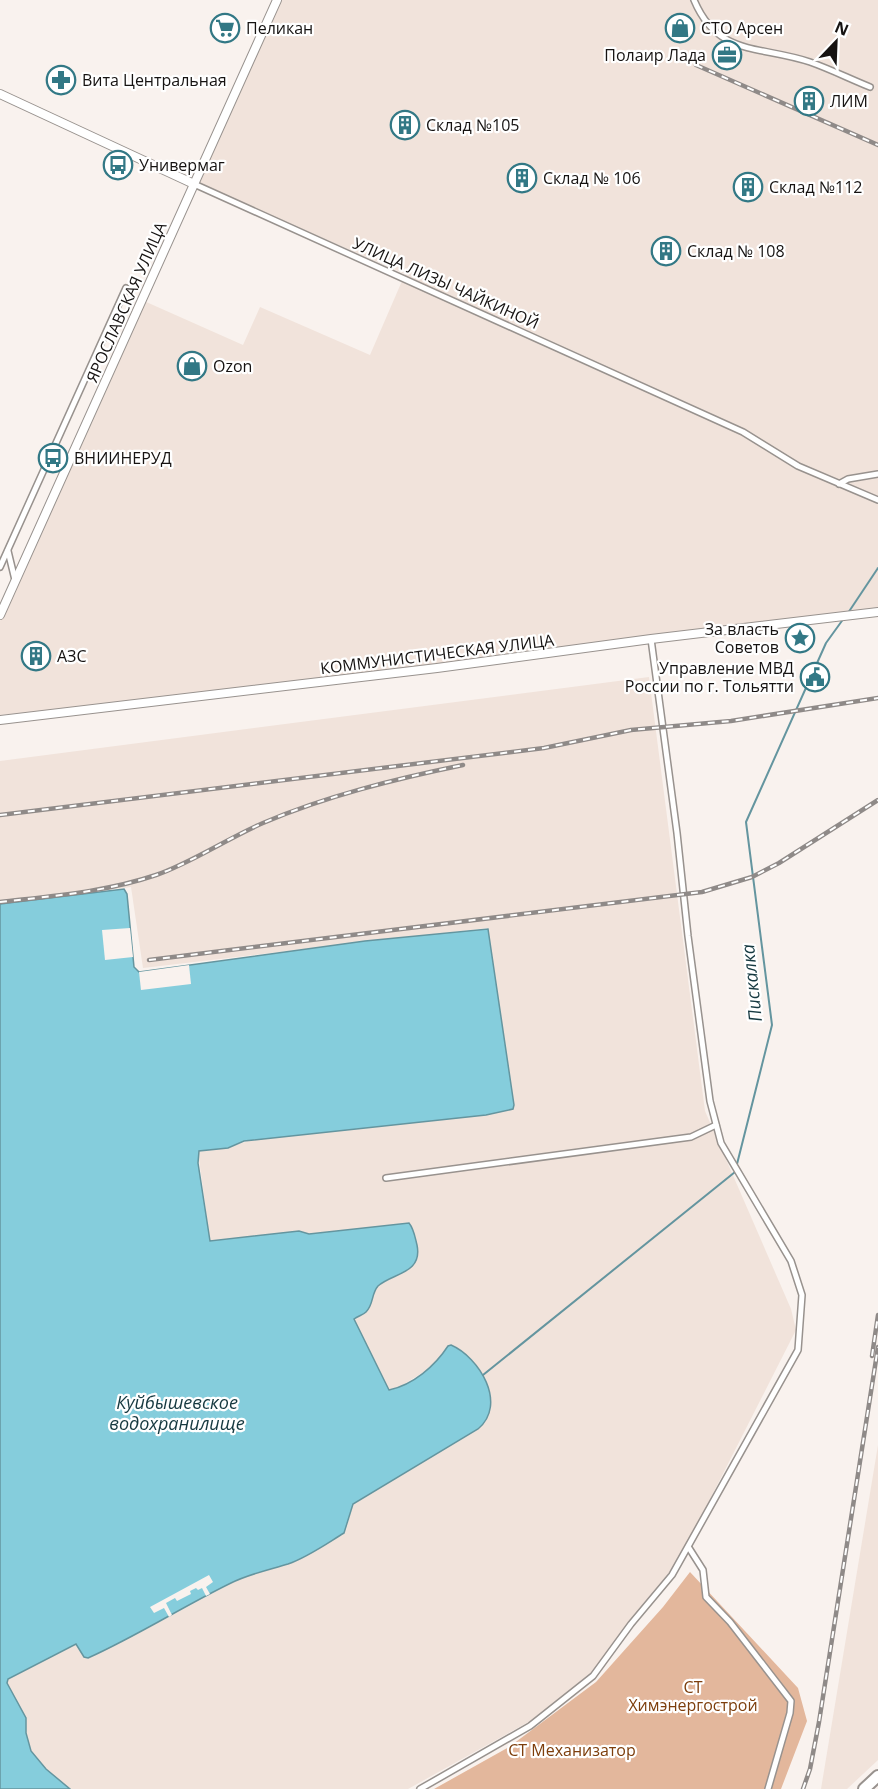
<svg xmlns="http://www.w3.org/2000/svg" width="878" height="1789" font-family="'Open Sans',sans-serif">
	<style>
		.built { fill: #f1e3db }
		.green { fill: #e3b79c }
		.water { fill: #85cddc; stroke: #64959f; stroke-width: 1.5 }
		.pier { fill: #f9f2ee }
		.lines { fill: none; stroke-linecap: round; stroke-linejoin: round }
		.stream { stroke: #64959f; stroke-width: 2 }
		.street-casing { stroke: #98928e; stroke-width: 8 }
		.secondary-casing { stroke: #98928e; stroke-width: 10 }
		.highway-casing { stroke: #98928e; stroke-width: 14 }
		.street { stroke: #fff; stroke-width: 5 }
		.secondary { stroke: #fff; stroke-width: 8 }
		.highway { stroke: #fff; stroke-width: 10 }
		.rail-casing { stroke: #8f8a88; stroke-width: 4.5 }
		.rail { stroke: #fff; stroke-width: 2; stroke-dasharray: 7; stroke-linecap: butt }
		.labels { text-anchor: middle; stroke-width: 4.5; stroke-linejoin: round; paint-order: stroke }
		.poi-label { font-size: 16px; fill: #161312; stroke: #fff; text-anchor: start }
		.street-label { font-size: 16px; fill: #161312; stroke: #fff }
		.park-label { font-size: 16px; fill: #7d3e0c; stroke: #fff }
		.water-label { font-size: 18px; font-style: italic; fill: #163940; stroke: #fff }
	</style>
	<rect width="100%" height="100%" fill="#f9f2ee"/>
	<g class="built">
		<polygon points="281,0 878,0 878,610 72,708 0,715 0,621 144,301 243,345 260,307 370,355 405,274 197,183"/>
		<polygon points="649,677 705,1111 791,1309 796,1330 669,1580 591,1673 532,1720 408,1789 70,1789 46,1769 31,1751 26,1733 26,1718 7,1683 8,1679 77,1644 84,1657 88,1658 139,1633 230,1584 249,1575 286,1564 318,1549 346,1530 353,1504 478,1429 486,1417 491,1403 483,1375 474,1362 460,1350 446,1349 441,1358 430,1368 401,1386 389,1390 359,1333 354,1319 366,1312 375,1289 382,1283 404,1273 418,1249 415,1235 409,1223 309,1234 299,1231 210,1241 198,1152 233,1146 251,1140 485,1115 510,1110 513,1109 514,1105 487,928 143,968 131,887 0,903 0,761"/>
		<polygon points="878,1445 878,1760 847,1789 821,1789"/>
	</g>
	<polygon class="green" points="690,1572 798,1688 807,1721 781,1789 434,1789 509,1747 596,1682 663,1607"/>
	<path class="water" d="M124,889L127,894L134,967L139,972L365,941L488,929L514,1105L513,1109L486,1115L244,1141L228,1148L199,1151L198,1163L210,1241L299,1231L309,1234L409,1223C414,1229 415,1237 417,1245C423,1274 392,1273 378,1286C371,1294 374,1304 366,1312C363,1315 358,1316 354,1319L389,1390C413,1385 435,1366 448,1346L451,1345C479,1357 508,1404 478,1429L353,1504L344,1533C326,1544 308,1557 288,1564C268,1570 249,1574 231,1583C182,1607 137,1636 88,1658L84,1657L76,1644L8,1679L7,1683L26,1718V1733L31,1751L46,1769L70,1789H0V904Z"/>
	<g class="pier">
		<polygon points="130,928 133,957 105,960 102,930"/>
		<polygon points="189,965 191,984 141,990 139,972"/>
		<polygon points="209,1575 213,1582 206,1587 210,1594 206,1596 202,1588 198,1590 196,1588 190,1591 191,1594 177,1601 175,1598 166,1603 172,1615 169,1617 164,1608 154,1613 150,1607"/>
	</g>
	<g class="lines">
		<g class="stream">
			<polyline points="848,613 878,568"/>
			<polyline points="483,1375 735,1172 772,1025 746,822 826,643 844,618"/>
		</g>
		<g class="street-casing">
			<g id="street">
				<path d="M694,0C718,57 759,45 810,62C830,69 850,79 870,87"/>
				<polyline points="194,184 743,432 798,466 878,500"/>
				<polyline points="839,484 848,479 878,474"/>
				<polyline points="8,551 15,580"/>
				<polyline points="0,567 126,288"/>
				<polyline points="386,1178 691,1137 716,1125"/>
				<polyline points="689,1548 703,1570 706,1597 730,1622 791,1701 790,1713 768,1789"/>
				<polyline points="420,1789 530,1726 593,1676 631,1624 672,1575 798,1350 802,1295 791,1261 721,1143 710,1101 688,936 677,833 651,639"/>
			</g>
		</g>
		<g class="secondary-casing">
			<g id="secondary">
				<polyline points="0,94 194,184"/>
				<polyline points="0,615 277,0"/>
				<polyline points="0,720 437,668 651,639 878,612"/>
			</g>
		</g>
		<g class="highway-casing">
			<polyline id="highway" points="864,1789 878,1776"/>
		</g>
		<use href="#street" class="street"/>
		<use href="#secondary" class="secondary"/>
		<use href="#highway" class="highway"/>
		<g class="rail-casing">
			<g id="rail">
				<polyline points="696,65 878,145"/>
				<polyline points="0,815 544,748 631,730 731,721 878,698"/>
				<path d="M0,902C52,896 106,892 156,875C191,863 228,838 263,823C326,796 395,779 463,765"/>
				<polyline points="149,960 702,892 752,877 779,863 878,800"/>
				<polyline points="872,1356 878,1315"/>
				<polyline points="803,1789 810,1769 819,1722 878,1347"/>
			</g>
		</g>
		<use href="#rail" class="rail"/>
	</g>
	<defs>
		<g id="supermarket-ring" transform="scale(1.5)"><circle r="9.5" fill="#fff" stroke="#327885" stroke-width="1.5"/><path d="M-6-5.5h2.5l.6 2H6L4.5 2H-2.5L-4.4-4H-6ZM-1.5 3.2a1.3 1.3 0 1 0 .1 0ZM3 3.2a1.3 1.3 0 1 0 .1 0Z" fill="#327885"/></g>
		<g id="shop-ring" transform="scale(1.5)"><circle r="9.5" fill="#fff" stroke="#327885" stroke-width="1.5"/><path d="M-5-2.5h2.3a2.7 3.5 0 0 1 5.4 0H5L5.5 6h-11ZM-1.5-2.5h3a1.5 2.3 0 0 0-3 0Z" fill="#327885"/></g>
		<g id="office-ring" transform="scale(1.5)"><circle r="9.5" fill="#fff" stroke="#327885" stroke-width="1.5"/><path d="M-6-3h4V-5.5h4V-3h4V5H-6ZM-1-4.5V-3h2v-1.5ZM-6 0V1H6V0Z" fill="#327885"/></g>
		<g id="pharmacy-ring" transform="scale(1.5)"><circle r="9.5" fill="#fff" stroke="#327885" stroke-width="1.5"/><path d="M-2-6h4v4h4v4h-4v4h-4v-4h-4v-4h4Z" fill="#327885"/></g>
		<g id="building-ring" transform="scale(1.5)"><circle r="9.5" fill="#fff" stroke="#327885" stroke-width="1.5"/><path d="M-4-6H4V6H1V3H-1V6H-4ZM-2.5-4.3h1.7v1.8h-1.7ZM.8-4.3h1.7v1.8H.8ZM-2.5-1h1.7V.8h-1.7ZM.8-1h1.7V.8H.8Z" fill="#327885"/></g>
		<g id="bus-ring" transform="scale(1.5)"><circle r="9.5" fill="#fff" stroke="#327885" stroke-width="1.5"/><path d="M-5-6H5V4H4V6H2V4H-2V6H-4V4H-5ZM-3.5-4V0h7V-4ZM-3.5 1.2v1.5H-2V1.2ZM2 1.2v1.5H3.5V1.2Z" fill="#327885"/></g>
		<g id="sight-ring" transform="scale(1.5)"><circle r="9.5" fill="#fff" stroke="#327885" stroke-width="1.5"/><path d="M0-6L1.8-2.2L6-1.7L2.9 1.2L3.7 5.4L0 3.3L-3.7 5.4L-2.9 1.2L-6-1.7L-1.8-2.2Z" fill="#327885"/></g>
		<g id="civic-ring" transform="scale(1.5)"><circle r="9.5" fill="#fff" stroke="#327885" stroke-width="1.5"/><path d="M-.6-6.5H3V-4.5H.6V-3L4-1V1h2V6H-6V1h2V-1L-.6-3ZM-1.2 2.5V6h2.4V2.5Z" fill="#327885"/></g>
	</defs>
	<g fill-rule="evenodd">
		<use href="#supermarket-ring" x="225" y="28"/>
		<use href="#shop-ring" x="680" y="28"/>
		<use href="#office-ring" x="727" y="55"/>
		<use href="#pharmacy-ring" x="61" y="80"/>
		<use href="#building-ring" x="809" y="101"/>
		<use href="#building-ring" x="405" y="125"/>
		<use href="#bus-ring" x="118" y="165"/>
		<use href="#building-ring" x="522" y="178"/>
		<use href="#building-ring" x="748" y="187"/>
		<use href="#building-ring" x="666" y="251"/>
		<use href="#shop-ring" x="192" y="366"/>
		<use href="#bus-ring" x="53" y="458"/>
		<use href="#sight-ring" x="800" y="638"/>
		<use href="#building-ring" x="36" y="656"/>
		<use href="#civic-ring" x="815" y="677"/>
	</g>
	<g class="labels">
		<g class="poi-label">
			<text x="246" y="34">Пеликан</text>
			<text x="701" y="34">СТО Арсен</text>
			<text x="706" y="61" text-anchor="end">Полаир Лада</text>
			<text x="82" y="86">Вита Центральная</text>
			<text x="830" y="107">ЛИМ</text>
			<text x="426" y="131">Склад №105</text>
			<text x="139" y="171">Универмаг</text>
			<text x="543" y="184">Склад № 106</text>
			<text x="769" y="193">Склад №112</text>
			<text x="687" y="257">Склад № 108</text>
			<text x="213" y="372">Ozon</text>
			<text x="74" y="464">ВНИИНЕРУД</text>
			<text x="779" y="635" text-anchor="end">За власть<tspan x="779" dy="18">Советов</tspan></text>
			<text x="57" y="662">АЗС</text>
			<text x="794" y="674" text-anchor="end">Управление МВД<tspan x="794" dy="18">России по г. Тольятти</tspan></text>
		</g>
		<g class="street-label">
			<text transform="translate(446 283) rotate(24)" y="6">УЛИЦА ЛИЗЫ ЧАЙКИНОЙ</text>
			<text transform="translate(126 302) rotate(-66)" y="6">ЯРОСЛАВСКАЯ УЛИЦА</text>
			<text transform="translate(437 654) rotate(-7)" y="6">КОММУНИСТИЧЕСКАЯ УЛИЦА</text>
		</g>
		<g class="park-label">
			<text x="693" y="1693">СТ<tspan x="693" dy="18">Химэнергострой</tspan></text>
			<text x="572" y="1756">СТ Механизатор</text>
		</g>
		<g class="water-label">
			<text transform="translate(752 983) rotate(-96)" y="6">Пискалка</text>
			<text x="177" y="1409">Куйбышевское<tspan x="177" dy="21">водохранилище</tspan></text>
		</g>
	</g>
	<g transform="translate(836 42) rotate(23)" stroke="#ffffff" stroke-width="4.5" paint-order="stroke">
	<path d="M0-4.5L10 22L0 15L-10 22Z" fill="#161312"/>
	<text y="-9" font-size="16" font-weight="bold" text-anchor="middle" fill="#161312">N</text>
	</g>
</svg>
